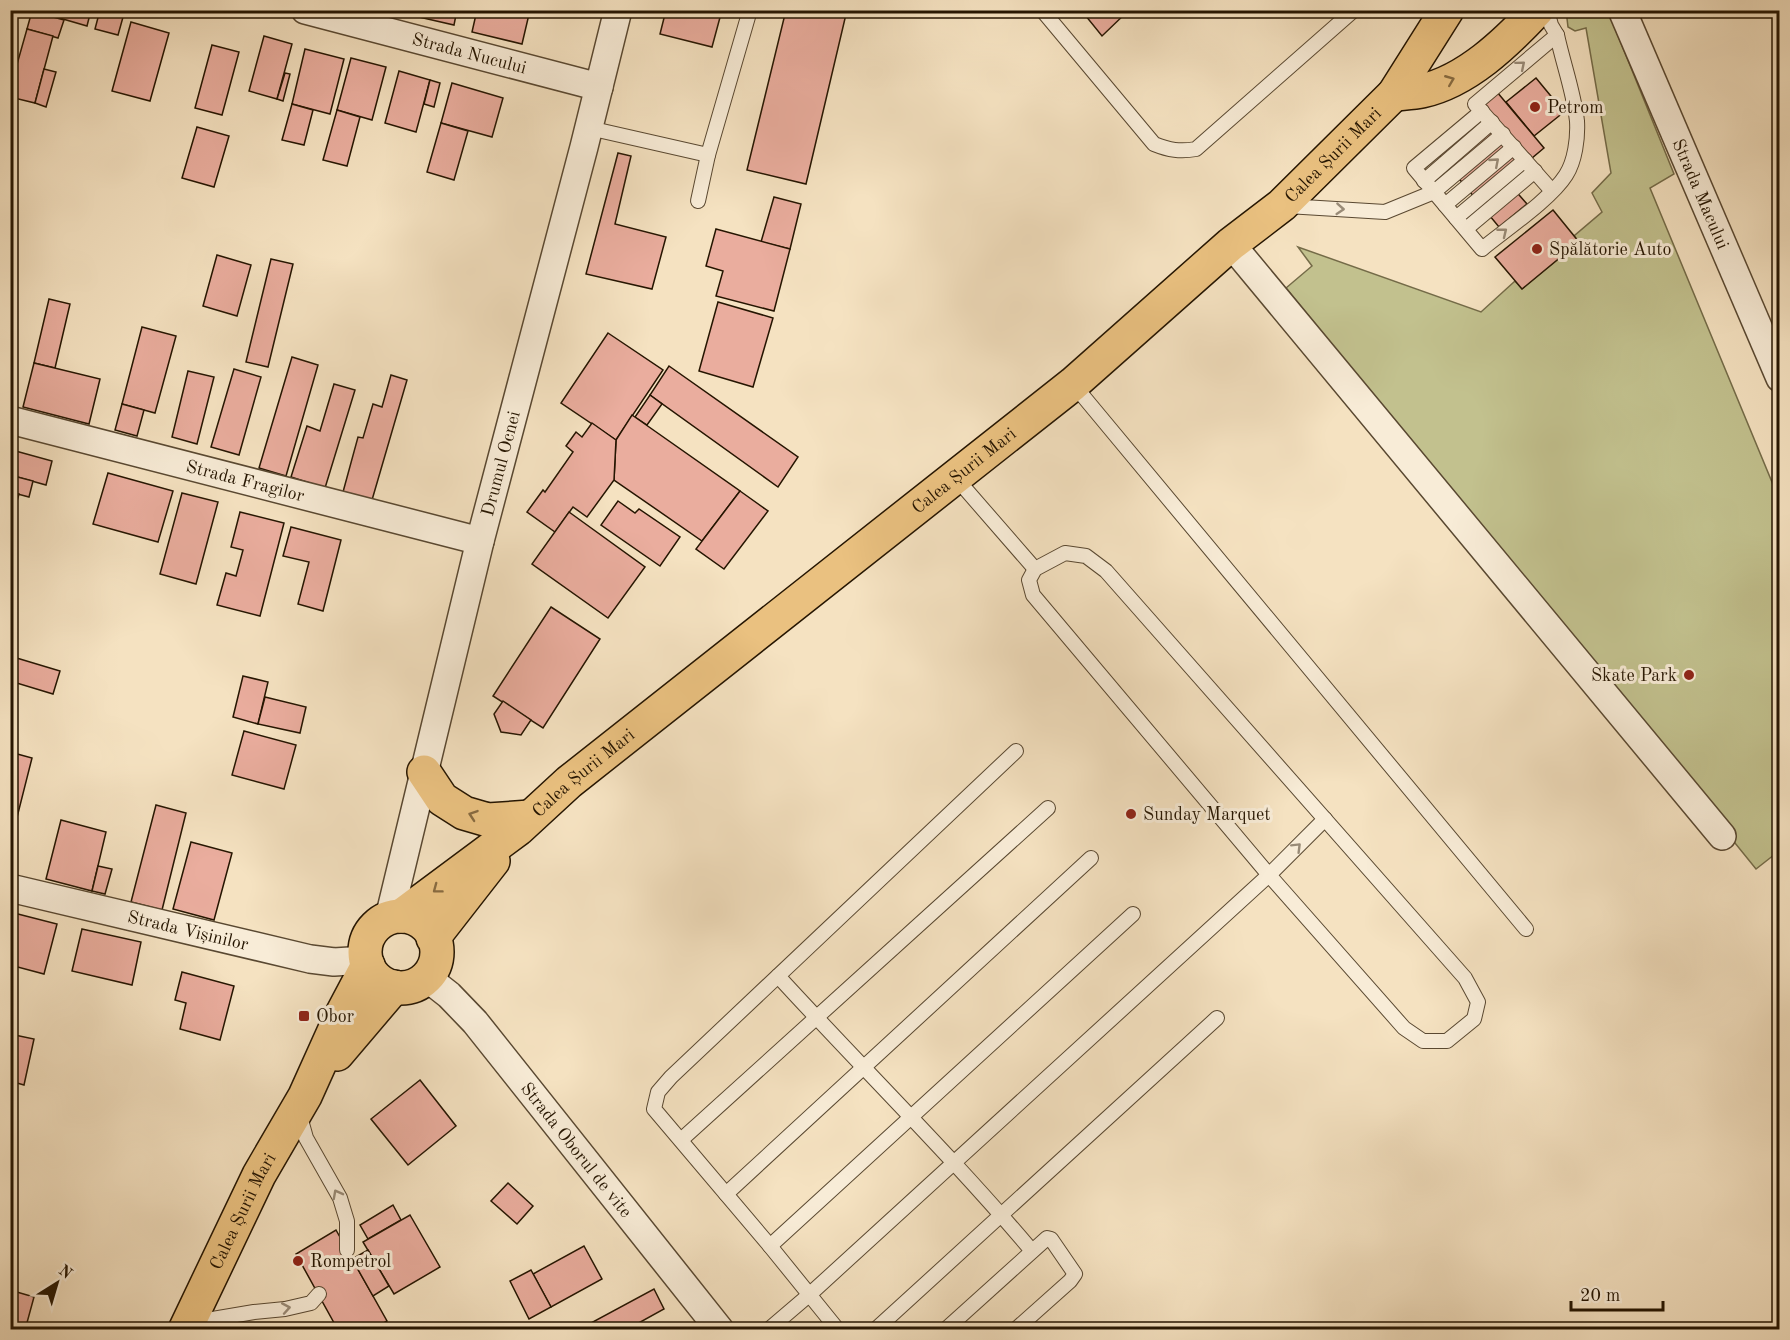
<svg xmlns="http://www.w3.org/2000/svg" width="1790" height="1340" font-family="'Old Standard TT',serif">
	<style>
		.green { fill: #c2c18e; stroke: #746b48; stroke-width: 1.5 }
		.building { fill: #eaad9e; stroke: #251501; stroke-width: 1.5 }
		.lines { fill: none; stroke-linecap: round; stroke-linejoin: round }
		.service-casing { stroke: #594831; stroke-width: 16 }
		.minor-casing { stroke: #594831; stroke-width: 30 }
		.primary-casing { stroke: #251501; stroke-width: 36 }
		.service { stroke: #f8ecd7; stroke-width: 14 }
		.minor { stroke: #f8ecd7; stroke-width: 27 }
		.primary { stroke: #eac180; stroke-width: 33 }
		.oneway { stroke: #998b77 }
		.oneway2 { stroke: #886b40 }
		.poi-dot { fill: #8f2418; stroke: #f8ecd7; stroke-width: 2 }
		.labels { text-anchor: middle; stroke-width: 6; stroke-linejoin: round; paint-order: stroke }
		.street-label { font-size: 18px; fill: #251501; stroke: #f8ecd7 }
		.poi-label { font-size: 18px; fill: #251501; stroke: #f8ecd7; text-anchor: start }
	</style>
	<rect width="100%" height="100%" fill="#f5e2c1"/>
	<filter id="stains"><feTurbulence type="fractalNoise" baseFrequency=".00333" numOctaves="4"/><feColorMatrix values="0 0 0 0 .2 0 0 0 0 .09 0 0 0 0 .02 0 0 0 .5 -.17"/></filter>
	<radialGradient id="worn" r=".72"><stop offset=".6" stop-color="#630" stop-opacity="0"/><stop offset="1" stop-color="#630" stop-opacity=".3"/></radialGradient>
	<polygon class="green" points="1566,10 1608,11 1674,174 1650,188 1779,499 1779,851 1756,869 1286,288 1312,266 1298,247 1481,312 1515,281 1522,289 1578,242 1574,236 1602,212 1592,193 1611,173 1586,28 1575,31 1568,27"/>
	<g class="building">
		<polygon points="32,10 91,10 87,26"/>
		<polygon points="100,10 125,10 118,35 95,29"/>
		<polygon points="411,10 457,10 454,25 410,15"/>
		<polygon points="477,10 530,10 522,44 472,32"/>
		<polygon points="666,10 722,10 712,47 660,34"/>
		<polygon points="786,10 847,10 806,184 747,170"/>
		<polygon points="1081,10 1129,10 1102,36"/>
		<polygon points="32,11 64,20 58,38 27,29"/>
		<polygon points="131,22 169,33 150,101 112,91"/>
		<polygon points="27,29 53,36 35,103 10,97 10,89"/>
		<polygon points="264,36 292,44 277,99 249,91"/>
		<polygon points="212,45 239,52 222,115 195,108"/>
		<polygon points="305,49 344,59 330,114 292,104"/>
		<polygon points="351,58 386,67 372,120 337,110"/>
		<polygon points="44,69 56,72 46,107 35,103"/>
		<polygon points="399,71 430,80 416,132 385,123"/>
		<polygon points="285,73 290,74 283,101 277,99"/>
		<polygon points="1536,78 1564,112 1534,136 1506,102"/>
		<polygon points="430,80 440,83 434,107 424,104"/>
		<polygon points="452,83 503,98 492,137 441,123"/>
		<polygon points="1497,92 1544,148 1506,180 1527,204 1499,227 1432,146"/>
		<polygon points="292,104 313,110 304,145 282,140"/>
		<polygon points="337,110 360,117 347,166 323,160"/>
		<polygon points="441,123 468,131 454,180 427,172"/>
		<polygon points="197,127 229,136 214,187 182,178"/>
		<polygon points="618,153 631,156 615,224 666,237 652,289 586,274"/>
		<polygon points="774,197 801,204 790,249 761,242"/>
		<polygon points="1553,210 1579,242 1522,289 1495,257"/>
		<polygon points="716,229 790,249 774,311 716,296 723,271 706,266"/>
		<polygon points="217,255 251,265 237,316 203,306"/>
		<polygon points="271,259 293,264 268,367 246,362"/>
		<polygon points="49,299 70,304 55,368 34,363"/>
		<polygon points="718,302 773,318 753,387 699,371"/>
		<polygon points="142,327 176,336 155,413 122,404"/>
		<polygon points="608,333 663,370 616,440 561,403"/>
		<polygon points="292,357 318,365 286,476 259,468"/>
		<polygon points="34,363 100,379 89,424 23,407"/>
		<polygon points="669,366 798,457 778,487 650,395"/>
		<polygon points="234,369 261,377 239,455 211,447"/>
		<polygon points="188,371 214,377 197,444 172,437"/>
		<polygon points="391,375 407,380 372,500 343,492 358,437 363,438 373,404 382,407"/>
		<polygon points="334,384 355,390 325,488 291,477 307,426 320,431"/>
		<polygon points="650,395 662,404 647,425 635,417"/>
		<polygon points="122,404 144,410 137,436 115,430"/>
		<polygon points="632,415 740,491 702,541 614,480 616,440"/>
		<polygon points="592,423 616,440 614,480 587,517 573,507 555,532 527,512 543,490 545,492 573,452 566,446 576,432 582,437"/>
		<polygon points="12,450 52,461 46,485 10,475"/>
		<polygon points="108,473 173,491 158,542 93,524"/>
		<polygon points="10,475 33,481 29,497 10,492"/>
		<polygon points="740,491 768,511 724,569 696,549"/>
		<polygon points="10,492 19,494 10,527"/>
		<polygon points="182,493 218,502 196,584 160,574"/>
		<polygon points="618,501 635,513 639,509 680,537 660,566 601,525"/>
		<polygon points="240,512 284,523 260,616 217,605 226,573 236,576 243,550 231,547"/>
		<polygon points="569,512 645,567 608,618 532,564"/>
		<polygon points="291,527 341,540 323,611 298,604 309,562 283,556"/>
		<polygon points="551,607 600,639 543,728 493,696"/>
		<polygon points="10,656 60,671 53,694 10,681"/>
		<polygon points="243,676 268,682 258,724 233,717"/>
		<polygon points="265,697 306,707 300,733 258,724"/>
		<polygon points="503,701 531,720 521,735 501,732 494,714"/>
		<polygon points="244,731 296,745 284,789 232,775"/>
		<polygon points="10,752 32,758 10,845"/>
		<polygon points="156,805 186,813 162,910 131,902"/>
		<polygon points="61,820 106,832 92,891 46,879"/>
		<polygon points="191,842 232,853 214,920 173,909"/>
		<polygon points="98,866 112,869 105,894 92,891"/>
		<polygon points="14,913 57,924 44,974 10,965 10,927"/>
		<polygon points="82,929 141,942 132,985 72,971"/>
		<polygon points="182,972 234,986 220,1040 180,1029 186,1003 175,1000"/>
		<polygon points="10,1034 34,1039 24,1085 10,1081"/>
		<polygon points="420,1080 456,1126 408,1165 371,1119"/>
		<polygon points="508,1183 533,1206 517,1224 491,1201"/>
		<polygon points="393,1205 401,1220 368,1239 360,1225"/>
		<polygon points="410,1215 440,1267 394,1294 363,1242"/>
		<polygon points="336,1230 387,1321 373,1330 338,1330 296,1254"/>
		<polygon points="584,1246 602,1279 551,1307 533,1274"/>
		<polygon points="368,1250 389,1286 373,1296 352,1259"/>
		<polygon points="531,1270 551,1307 529,1319 510,1281"/>
		<polygon points="654,1289 664,1309 626,1330 592,1330 589,1324"/>
		<polygon points="10,1290 34,1297 25,1330 10,1330"/>
	</g>
	<g class="lines">
		<g class="service-casing">
			<g id="service">
				<path d="M1042,10L1154,144C1169,150 1180,152 1196,149L1354,10"/>
				<path d="M1482,111L1414,168L1482,249C1505,230 1551,199 1566,175C1575,161 1578,138 1577,121C1574,93 1563,63 1557,35L1551,25L1547,10"/>
				<polyline points="589,128 708,155 698,201"/>
				<polyline points="708,155 750,10"/>
				<polyline points="1424,181 1492,122"/>
				<polyline points="1552,191 1475,104 1557,35"/>
				<polyline points="1445,205 1514,147"/>
				<polyline points="1287,206 1385,212 1434,192 1503,134"/>
				<polyline points="1456,218 1525,160"/>
				<polyline points="1466,229 1535,171"/>
				<polyline points="1073,384 1526,929"/>
				<polyline points="955,477 1035,569"/>
				<polygon points="1065,553 1086,556 1106,571 1465,978 1478,1002 1474,1019 1447,1041 1423,1041 1404,1028 1269,875 1033,595 1029,580 1035,569"/>
				<path d="M778,976C862,1068 951,1155 1032,1251"/>
				<polyline points="299,1113 306,1138 340,1198 347,1221 347,1250"/>
				<polyline points="681,1140 1048,808"/>
				<polyline points="726,1194 1091,858"/>
				<polyline points="770,1246 1133,914"/>
				<polyline points="189,1323 254,1312 285,1309 311,1303 319,1294"/>
				<polyline points="768,1330 809,1295 1269,875 1325,819"/>
				<polyline points="838,1330 770,1246 654,1109 658,1092 671,1077 1016,751"/>
				<polyline points="875,1330 1217,1018"/>
				<polyline points="945,1330 1047,1238 1051,1239 1075,1274 1070,1281 1015,1330"/>
			</g>
		</g>
		<g class="minor-casing">
			<g id="minor">
				<path id="s1" d="M305,10L599,87"/>
				<path id="s2" d="M1622,10L1780,378"/>
				<polyline points="1231,244 1722,836"/>
				<path id="s3" d="M10,420L480,541"/>
				<path id="s4" d="M10,888L310,959L334,962L366,960"/>
				<path id="s5" d="M389,918L480,541L584,147L618,10"/>
				<path id="s6" d="M426,977L449,995L475,1022L720,1330"/>
			</g>
		</g>
		<g class="primary-casing">
			<g id="primary">
				<path d="M1394,94C1403,93 1413,93 1422,91C1467,81 1506,43 1537,10"/>
				<polyline points="424,772 442,799 464,813 488,820 530,817"/>
				<path id="s7" d="M401,916L518,829L569,782L1073,384L1231,244L1282,205L1394,94L1447,10"/>
				<circle cx="401" cy="952" r="36"/>
				<polyline points="433,938 493,861"/>
				<polyline points="337,1054 394,987"/>
				<path id="s8" d="M185,1330L259,1175L305,1096L341,1016L368,965"/>
			</g>
		</g>
		<use href="#service" class="service"/>
		<use href="#minor" class="minor"/>
		<use href="#primary" class="primary"/>
	</g>
	<defs><path id="oneway-chevron" d="M-2-3.5L2.5 0L-2 3.5" fill="none" stroke-width="1.6" stroke-linecap="round" stroke-linejoin="round" transform="scale(1.5)"/></defs>
	<g class="oneway">
		<use href="#oneway-chevron" transform="translate(1521 65) rotate(-40)"/>
		<use href="#oneway-chevron" transform="translate(1495 162) rotate(-41)"/>
		<use href="#oneway-chevron" transform="translate(1340 209) rotate(4)"/>
		<use href="#oneway-chevron" transform="translate(1503 232) rotate(-39)"/>
		<use href="#oneway-chevron" transform="translate(1297 847) rotate(-45)"/>
		<use href="#oneway-chevron" transform="translate(337 1194) rotate(-118)"/>
		<use href="#oneway-chevron" transform="translate(286 1308) rotate(-10)"/>
	</g>
	<g class="oneway2">
		<use href="#oneway-chevron" transform="translate(1450 80) rotate(-22)"/>
		<use href="#oneway-chevron" transform="translate(473 815) rotate(-161)"/>
		<use href="#oneway-chevron" transform="translate(437 889) rotate(143)"/>
	</g>
	<g class="poi-dot">
		<circle cx="1535" cy="107" r="6"/>
		<circle cx="1537" cy="249" r="6"/>
		<circle cx="1689" cy="675" r="6"/>
		<circle cx="1131" cy="814" r="6"/>
		<rect x="298" y="1010" width="12" height="12" rx="3"/>
		<circle cx="298" cy="1261" r="6"/>
	</g>
	<g class="labels">
		<g class="street-label">
			<text dy="6" stroke="none"><textPath href="#s1" startOffset="170">Strada Nucului</textPath></text>
			<text dy="6" stroke="none"><textPath href="#s7" startOffset="1204">Calea Șurii Mari</textPath></text>
			<text dy="6" stroke="none"><textPath href="#s2" startOffset="200">Strada Macului</textPath></text>
			<text dy="6" stroke="none"><textPath href="#s5" startOffset="468">Drumul Ocnei</textPath></text>
			<text dy="6" stroke="none"><textPath href="#s7" startOffset="718">Calea Șurii Mari</textPath></text>
			<text dy="6" stroke="none"><textPath href="#s3" startOffset="243">Strada Fragilor</textPath></text>
			<text dy="6" stroke="none"><textPath href="#s7" startOffset="232">Calea Șurii Mari</textPath></text>
			<text dy="6" stroke="none"><textPath href="#s4" startOffset="183">Strada Vișinilor</textPath></text>
			<text dy="6" stroke="none"><textPath href="#s6" startOffset="230">Strada Oborul de vite</textPath></text>
			<text dy="6" stroke="none"><textPath href="#s8" startOffset="132">Calea Șurii Mari</textPath></text>
		</g>
		<g class="poi-label">
			<text x="1547" y="113">Petrom</text>
			<text x="1549" y="255">Spălătorie Auto</text>
			<text x="1677" y="681" text-anchor="end">Skate Park</text>
			<text x="1143" y="820">Sunday Marquet</text>
			<text x="316" y="1022">Obor</text>
			<text x="310" y="1267">Rompetrol</text>
		</g>
	</g>
	<rect width="1790" height="1340" fill="none" stroke="#f5e2c1" stroke-width="36"/>
	<rect x="12" y="12" width="1766" height="1316" fill="none" stroke="#251501" stroke-width="3"/>
	<rect x="18" y="18" width="1754" height="1304" fill="none" stroke="#251501" stroke-width="1.5"/>
	<g transform="translate(57 1283) rotate(37)" stroke="#f8ecd7" stroke-width="4.5" paint-order="stroke">
	<path d="M0-4.5L10 22L0 15L-10 22Z" fill="#251501"/>
	<text y="-9" font-size="16" font-weight="bold" text-anchor="middle" fill="#251501">N</text>
	</g>
	<path d="M1571 1301v9h92v-9" fill="none" stroke="#251501" stroke-width="3"/>
	<text x="1580" y="1301" font-size="18" fill="#251501" stroke="#f8ecd7" stroke-width="4.5" paint-order="stroke">20 m</text>
	<rect width="100%" height="100%" filter="url(#stains)"/>
	<rect width="100%" height="100%" fill="url(#worn)"/>
</svg>
